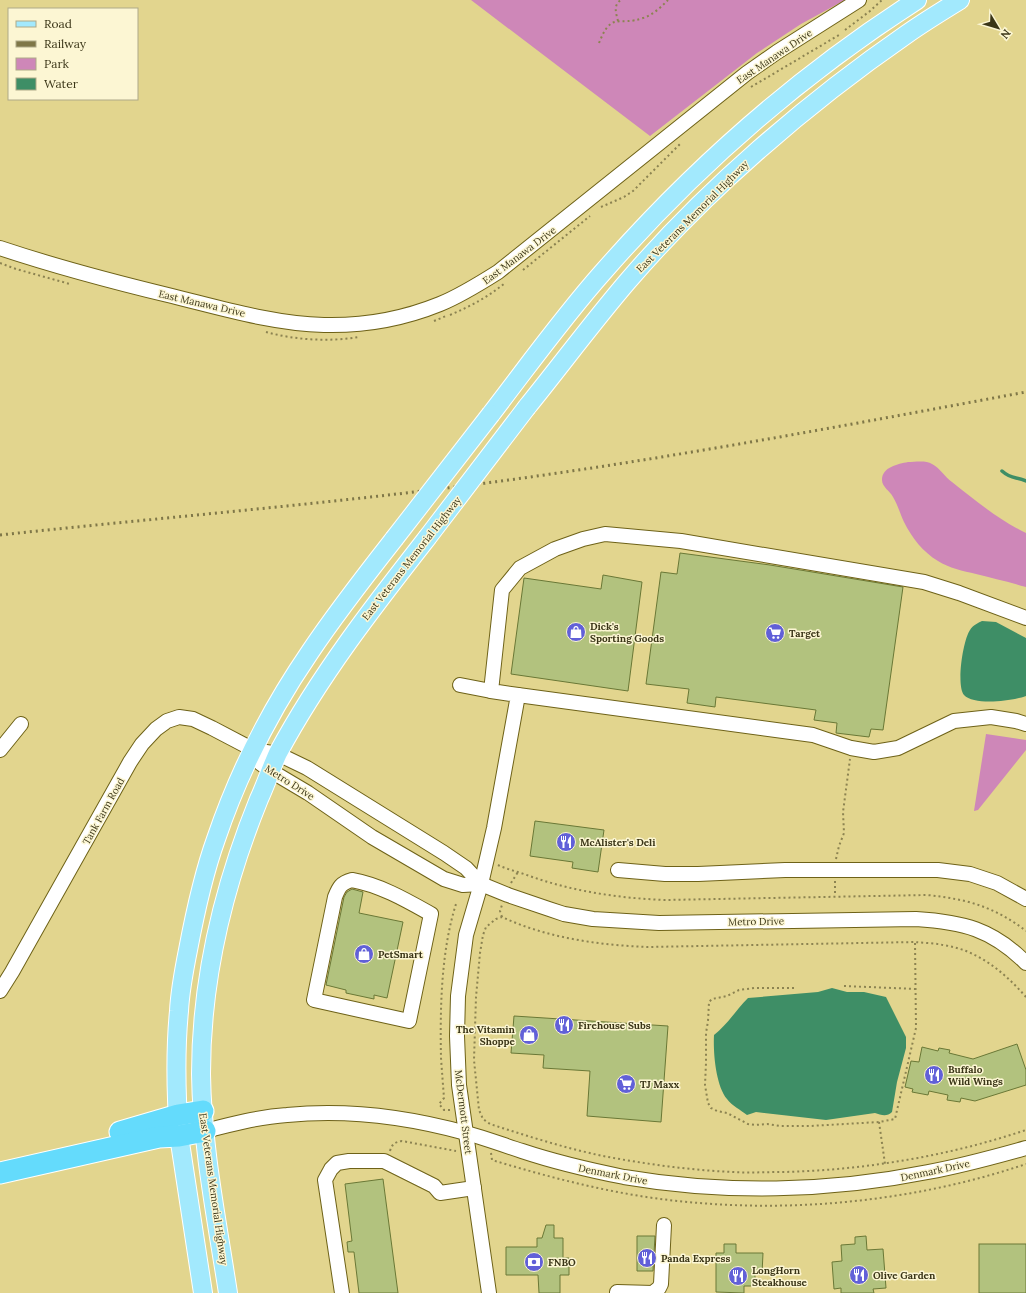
<svg xmlns="http://www.w3.org/2000/svg" width="1026" height="1293" font-family="Lora,serif">
	<style>
		.green { fill: #ce87b8 }
		.water { fill: #3e8e66 }
		.lines { fill: none; stroke-linecap: round; stroke-linejoin: round }
		.stream { stroke: #3e8e66; stroke-width: 3.5 }
		.building { fill: #b2c27e; stroke: #6a7836 }
		.minor-casing { stroke: #6e6218; stroke-width: 16 }
		.major-casing { stroke: #fff; stroke-width: 20 }
		.highway-casing { stroke: #fff; stroke-width: 23 }
		.path { stroke: #8c8351; stroke-width: 2; stroke-dasharray: 2 3; stroke-linecap: butt }
		.minor { stroke: #fff; stroke-width: 14 }
		.major { stroke: #a2e9fd; stroke-width: 18 }
		.highway { stroke: #64dbfc; stroke-width: 21 }
		.rail { stroke: #7f7748; stroke-width: 3; stroke-dasharray: 2 4; stroke-linecap: butt }
		.major-bridge-casing { stroke: #fff; stroke-width: 20; stroke-linecap: butt }
		.major-bridge { stroke: #a2e9fd; stroke-width: 18 }
		.labels { text-anchor: middle; stroke-width: 3; stroke-linejoin: round; paint-order: stroke }
		.street-label { font-size: 10px; fill: #3a3517; stroke: #fcf6d3 }
		.poi-label { font-size: 10px; font-weight: bold; fill: #3a3517; stroke: #fcf6d3; text-anchor: start }
	</style>
	<rect width="100%" height="100%" fill="#e2d58e"/>
	<g class="green">
		<polygon points="471,0 845,0 801,24 757,53 650,136"/>
		<path d="M908,462C915,462 926,460 932,464C940,468 945,477 952,482C976,501 999,520 1026,533V587C1009,582 992,578 976,574C963,571 949,568 938,561C923,552 912,538 904,522C900,514 898,505 893,497C890,491 882,487 882,480C882,467 898,464 908,462Z"/>
		<polygon points="986,734 1026,740 1026,750 978,810 974,811"/>
	</g>
	<g class="water">
		<path d="M982,621L996,622L1026,638V696C1013,701 974,706 964,695C956,685 963,640 970,630C973,625 978,623 982,621Z"/>
		<path d="M832,988L847,992H864L886,997L906,1037V1048L897,1082L892,1112C887,1117 881,1115 875,1113L826,1120L756,1112L747,1115C741,1110 732,1106 727,1099C716,1086 713,1053 714,1035C727,1025 736,1010 748,998L818,992Z"/>
	</g>
	<g class="lines">
		<path class="stream" d="M1002,471C1012,480 1016,476 1026,481"/>
	</g>
	<g class="building">
		<polygon points="680,553 770,565 903,587 883,730 871,729 869,737 836,733 837,723 814,720 816,710 716,697 715,707 687,703 689,689 646,684 661,572 677,574"/>
		<polygon points="603,575 642,582 628,691 511,674 524,578 601,589"/>
		<polygon points="535,821 604,830 598,872 572,868 573,862 530,856"/>
		<polygon points="352,889 363,892 359,913 403,922 387,998 374,995 374,999 346,993 346,990 326,985 344,897 347,892"/>
		<polygon points="514,1016 668,1026 661,1122 587,1116 590,1071 543,1068 544,1055 511,1053"/>
		<polygon points="1017,1044 1026,1070 1026,1085 975,1101 961,1098 960,1102 947,1100 948,1095 929,1091 928,1095 912,1092 913,1089 905,1087 911,1061 919,1062 922,1047 938,1051 939,1048 950,1050 949,1053 973,1059"/>
		<polygon points="383,1179 398,1293 359,1293 354,1252 348,1252 347,1242 352,1241 345,1184"/>
		<polygon points="546,1225 554,1225 554,1238 563,1238 563,1258 569,1258 569,1275 560,1275 560,1293 539,1293 538,1275 506,1275 506,1247 537,1247 537,1238 542,1238"/>
		<polygon points="637,1236 655,1236 653,1271 637,1271"/>
		<polygon points="866,1236 867,1250 883,1249 886,1288 873,1289 874,1293 841,1293 841,1288 834,1289 832,1262 842,1261 841,1245 855,1244 855,1237"/>
		<polygon points="724,1244 736,1244 736,1253 763,1253 762,1274 755,1274 755,1286 744,1286 744,1293 716,1292 716,1253 724,1253"/>
		<rect x="979" y="1244" width="47" height="49"/>
	</g>
	<g class="lines">
		<g class="minor-casing">
			<g id="minor">
				<path d="M0,248C57,267 114,282 172,296C221,308 274,324 324,325C363,326 403,319 440,304C460,296 479,284 498,272L747,73L777,52L859,0"/>
				<polyline points="460,685 491,691"/>
				<polyline points="518,695 813,735 851,748 874,752 898,748 954,721 991,717 1016,721 1026,724"/>
				<polyline points="0,750 21,724"/>
				<polyline points="254,750 260,763 271,771 308,793 372,837 444,879 463,885 481,884"/>
				<polyline points="618,870 665,874 698,874 785,870 938,870 970,874 997,883 1026,899"/>
				<path d="M352,880C380,885 406,900 431,914L409,1021L314,1000L335,897C339,887 341,883 352,880Z"/>
				<path d="M0,991L12,972L130,762L142,744L156,729L167,721L179,717L193,719L212,728L254,750L278,754L307,768L444,853L466,868L481,884L508,895L549,909L564,914L593,919L659,923L916,919C963,922 992,929 1026,963"/>
				<path d="M205,1131C232,1124 259,1117 287,1115C347,1109 408,1117 466,1133C485,1138 503,1145 522,1151C555,1162 589,1170 624,1177C724,1194 829,1192 928,1172C961,1166 994,1157 1026,1148"/>
				<polyline points="617,1292 653,1293 659,1288 661,1284 664,1225"/>
				<polyline points="342,1293 325,1180 331,1169 337,1163 349,1161 384,1161 434,1186 440,1193 474,1188"/>
				<polyline points="489,1293 459,1085 457,1036 458,996 466,935 481,884 494,828 518,695 491,691 502,590 520,568 555,549 583,539 605,534 681,541 924,582 959,593 1026,618"/>
			</g>
		</g>
		<g class="major-casing">
			<g id="major">
				<path d="M527,407C561,365 592,323 627,282C706,190 807,103 907,34C924,22 942,11 960,0"/>
				<path d="M491,414C528,366 563,317 603,272C695,167 800,75 917,0"/>
				<path d="M203,1293L179,1136C176,1094 175,1052 179,1011C180,991 184,970 188,950C195,913 203,875 216,839C238,774 271,709 310,652C336,613 365,576 394,539"/>
				<path d="M228,1293C217,1221 202,1147 201,1074C201,980 224,885 259,799C266,784 271,768 278,753C320,675 373,607 427,538"/>
			</g>
		</g>
		<g class="highway-casing">
			<g id="highway">
				<polyline points="120,1132 178,1115 203,1111"/>
				<polyline points="0,1173 159,1137 179,1136 205,1131"/>
			</g>
		</g>
		<g class="path">
			<path d="M618,21C616,13 613,5 621,0"/>
			<polyline points="845,30 870,11 882,0"/>
			<path d="M599,43C612,10 619,27 643,18C653,15 661,7 668,0"/>
			<polyline points="751,87 839,35"/>
			<polyline points="601,207 624,197 633,191 681,143"/>
			<polyline points="0,263 16,269 70,284"/>
			<polyline points="523,270 590,216"/>
			<path d="M450,315C471,306 488,297 505,283"/>
			<polyline points="434,321 446,316"/>
			<path d="M266,332C295,340 329,342 359,337"/>
			<polyline points="836,859 839,846 844,833 843,812 850,759"/>
			<path d="M498,865C506,869 515,871 524,874C570,891 616,898 665,900L927,895C937,896 946,897 955,899C980,903 1006,915 1026,931"/>
			<polyline points="835,881 835,896"/>
			<polyline points="511,883 518,872"/>
			<polyline points="502,917 500,911 502,905"/>
			<polyline points="844,986 916,989"/>
			<polyline points="794,988 754,988 739,990 727,996 712,999 709,1002 708,1021 706,1033 706,1063 705,1085 708,1103 711,1108 717,1111 727,1113 748,1124 755,1125 767,1124 780,1126 810,1126 879,1122 895,1119 916,1028 915,942"/>
			<path d="M1026,997C1004,972 978,950 943,945C934,943 924,943 915,942L647,947C599,945 547,938 502,917L496,919L486,927L483,935L480,953L476,997L474,1060L479,1110L483,1119L490,1124C527,1136 565,1148 603,1156C645,1164 689,1170 732,1172C749,1173 766,1172 783,1172C866,1170 948,1156 1026,1130"/>
			<path d="M450,1110H444L439,1104L444,1098C443,1085 442,1072 441,1058C440,1009 441,951 456,904"/>
			<polyline points="879,1122 885,1164"/>
			<path d="M390,1151C392,1144 395,1142 402,1141L456,1151"/>
			<path d="M491,1153L492,1160C545,1176 598,1190 653,1198C777,1215 907,1204 1026,1164"/>
		</g>
		<use href="#minor" class="minor"/>
		<use href="#major" class="major"/>
		<use href="#highway" class="highway"/>
		<path class="rail" d="M0,535C157,518 315,505 471,485C657,461 842,426 1026,392"/>
		<g class="major-bridge-casing">
			<g id="major-bridge">
				<polyline points="427,538 527,407"/>
				<polyline points="394,539 491,414"/>
			</g>
		</g>
		<use href="#major-bridge" class="major-bridge"/>
	</g>
	<defs>
		<g id="shop-disc" transform="scale(1)"><circle r="9.5" fill="#6160d8" stroke="#fcf6d3"/><path d="M-5-2.5h2.3a2.7 3.5 0 0 1 5.4 0H5L5.5 6h-11ZM-1.5-2.5h3a1.5 2.3 0 0 0-3 0Z" fill="#fff"/></g>
		<g id="supermarket-disc" transform="scale(1)"><circle r="9.5" fill="#6160d8" stroke="#fcf6d3"/><path d="M-6-5.5h2.5l.6 2H6L4.5 2H-2.5L-4.4-4H-6ZM-1.5 3.2a1.3 1.3 0 1 0 .1 0ZM3 3.2a1.3 1.3 0 1 0 .1 0Z" fill="#fff"/></g>
		<g id="restaurant-disc" transform="scale(1)"><circle r="9.5" fill="#6160d8" stroke="#fcf6d3"/><path d="M-5-6h1v4h1v-4h1v4h1v-4h1v5L-1.5 .5V6h-2V.5L-5-1ZM5-6V6H3V1.5H1.5Q1.5-4 5-6Z" fill="#fff"/></g>
		<g id="bank-disc" transform="scale(1)"><circle r="9.5" fill="#6160d8" stroke="#fcf6d3"/><path d="M-6-4H6V4H-6ZM0-2.3a2.3 2.3 0 1 0 0 4.6a2.3 2.3 0 1 0 0-4.6Z" fill="#fff"/></g>
	</defs>
	<g fill-rule="evenodd">
		<use href="#shop-disc" x="576" y="632"/>
		<use href="#supermarket-disc" x="775" y="633"/>
		<use href="#restaurant-disc" x="566" y="842"/>
		<use href="#shop-disc" x="364" y="954"/>
		<use href="#restaurant-disc" x="564" y="1025"/>
		<use href="#shop-disc" x="529" y="1035"/>
		<use href="#restaurant-disc" x="934" y="1075"/>
		<use href="#supermarket-disc" x="626" y="1084"/>
		<use href="#restaurant-disc" x="647" y="1258"/>
		<use href="#bank-disc" x="534" y="1262"/>
		<use href="#restaurant-disc" x="859" y="1275"/>
		<use href="#restaurant-disc" x="738" y="1276"/>
	</g>
	<g class="labels">
		<g class="street-label">
			<text transform="translate(774 56) rotate(-34)" y="4">East Manawa Drive</text>
			<text transform="translate(692 216) rotate(-45)" y="4">East Veterans Memorial Highway</text>
			<text transform="translate(519 255) rotate(-37)" y="4">East Manawa Drive</text>
			<text transform="translate(202 303) rotate(13)" y="4">East Manawa Drive</text>
			<text transform="translate(411 558) rotate(-52)" y="4">East Veterans Memorial Highway</text>
			<text transform="translate(290 782) rotate(32)" y="4">Metro Drive</text>
			<text transform="translate(103 811) rotate(-61)" y="4">Tank Farm Road</text>
			<text transform="translate(756 921) rotate(-1)" y="4">Metro Drive</text>
			<text transform="translate(464 1112) rotate(83)" y="4">McDermott Street</text>
			<text transform="translate(935 1170) rotate(-12)" y="4">Denmark Drive</text>
			<text transform="translate(613 1174) rotate(11)" y="4">Denmark Drive</text>
			<text transform="translate(214 1189) rotate(82)" y="4">East Veterans Memorial Highway</text>
		</g>
		<g class="poi-label">
			<text x="590" y="630">Dick's<tspan x="590" dy="12">Sporting Goods</tspan></text>
			<text x="789" y="637">Target</text>
			<text x="580" y="846">McAlister's Deli</text>
			<text x="378" y="958">PetSmart</text>
			<text x="578" y="1029">Firehouse Subs</text>
			<text x="515" y="1033" text-anchor="end">The Vitamin<tspan x="515" dy="12">Shoppe</tspan></text>
			<text x="948" y="1073">Buffalo<tspan x="948" dy="12">Wild Wings</tspan></text>
			<text x="640" y="1088">TJ Maxx</text>
			<text x="661" y="1262">Panda Express</text>
			<text x="548" y="1266">FNBO</text>
			<text x="752" y="1274">LongHorn<tspan x="752" dy="12">Steakhouse</tspan></text>
			<text x="873" y="1279">Olive Garden</text>
		</g>
	</g>
	<rect x="8" y="8" width="130" height="92" fill="#fcf6d3" stroke="#aea988"/>
	<rect x="16" y="21" width="20" height="6" fill="#a2e9fd" stroke="#aea988"/>
	<text x="44" y="28" font-size="12" fill="#3a3517">Road</text>
	<rect x="16" y="41" width="20" height="6" fill="#7f7748" stroke="#aea988"/>
	<text x="44" y="48" font-size="12" fill="#3a3517">Railway</text>
	<rect x="16" y="58" width="20" height="12" fill="#ce87b8" stroke="#aea988"/>
	<text x="44" y="68" font-size="12" fill="#3a3517">Park</text>
	<rect x="16" y="78" width="20" height="12" fill="#3e8e66" stroke="#aea988"/>
	<text x="44" y="88" font-size="12" fill="#3a3517">Water</text>
	<g transform="translate(998 28) rotate(128)" stroke="#fcf6d3" stroke-width="3" paint-order="stroke">
	<path d="M0-3L7 15L0 10L-7 15Z" fill="#3a3517"/>
	<text y="-6" font-size="11" font-weight="bold" text-anchor="middle" fill="#3a3517">N</text>
	</g>
</svg>
